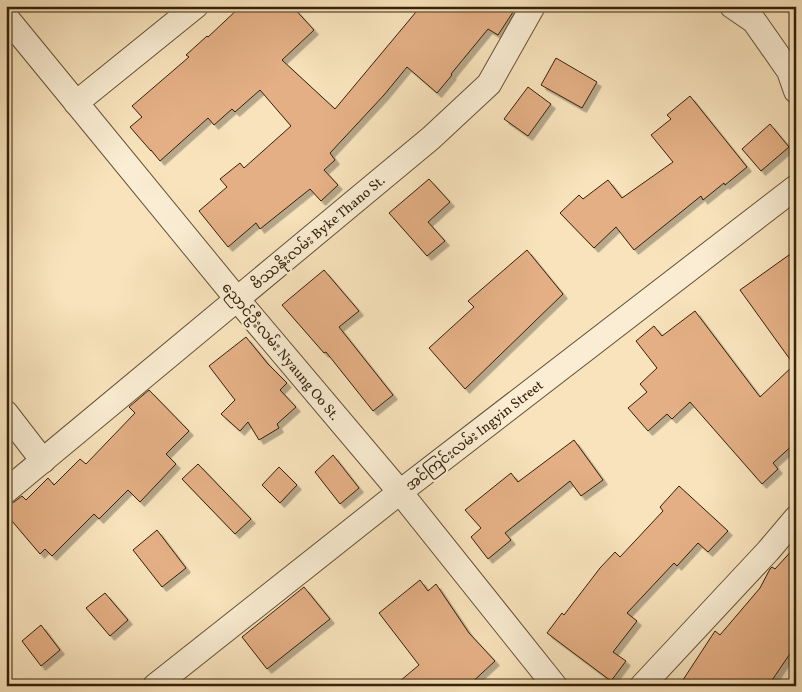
<svg xmlns="http://www.w3.org/2000/svg" width="802" height="692" font-family="Vollkorn,'Noto Sans Myanmar',serif">
	<style>
		.building { fill: #e4af85; stroke: #35220a; filter: url(#shadow) }
		.lines { fill: none; stroke-linecap: round; stroke-linejoin: round }
		.minor-casing { stroke: #665236; stroke-width: 26 }
		.minor { stroke: #faedd3; stroke-width: 24 }
		.labels { text-anchor: middle; stroke-width: 4.5; stroke-linejoin: round; paint-order: stroke }
		.street-label { font-size: 14px; fill: #35220a; stroke: #faedd3 }
	</style>
	<defs>
		<filter id="shadow"><feDropShadow dx="4.5" dy="4.5" stdDeviation="0" flood-color="#0004"/></filter>
	</defs>
	<rect width="100%" height="100%" fill="#f8e3bc"/>
	<filter id="stains"><feTurbulence type="fractalNoise" baseFrequency=".004" numOctaves="4"/><feColorMatrix values="0 0 0 0 .2 0 0 0 0 .09 0 0 0 0 .02 0 0 0 .5 -.17"/></filter>
	<radialGradient id="worn" r=".72"><stop offset=".6" stop-color="#630" stop-opacity="0"/><stop offset="1" stop-color="#630" stop-opacity=".3"/></radialGradient>
	<g class="building">
		<polygon points="241,6 292,6 314,30 282,60 335,109 421,6 517,6 498,35 488,29 451,74 452,75 437,93 407,67 384,95 330,153 335,160 324,170 338,185 321,201 310,189 260,229 256,223 228,247 199,211 227,187 220,179 240,163 244,168 291,126 260,90 235,112 232,109 214,125 208,118 160,161 151,150 151,151 130,127 142,117 132,106 189,57 186,55 207,36 208,37"/>
		<polygon points="556,58 597,82 582,108 541,85"/>
		<polygon points="528,87 551,104 528,136 504,119"/>
		<polygon points="690,96 747,167 725,185 724,183 703,200 701,196 634,250 616,227 594,248 560,213 579,195 583,199 608,180 622,198 673,162 651,135 671,119 667,115"/>
		<polygon points="770,124 789,147 761,171 742,149"/>
		<polygon points="429,179 450,202 428,222 445,241 427,256 389,213"/>
		<polygon points="527,250 563,294 465,389 429,348 474,307 468,301"/>
		<polygon points="796,250 796,442 773,463 778,469 762,484 690,402 672,419 667,414 648,431 628,408 647,392 640,384 657,368 636,341 654,326 662,336 695,311 760,397 794,365 740,290"/>
		<polygon points="324,270 359,311 339,327 393,395 373,411 326,352 324,353 282,305"/>
		<polygon points="246,337 268,364 287,383 280,390 296,407 277,424 279,428 259,440 248,422 240,431 221,414 235,400 209,366"/>
		<polygon points="149,390 189,431 166,454 176,464 140,502 128,490 99,519 94,514 52,556 45,549 40,554 6,514 6,504 14,502 22,496 26,500 48,478 54,485 80,459 86,464 135,413 129,407"/>
		<polygon points="574,440 603,480 581,496 570,481 505,533 511,540 488,559 471,537 481,528 465,510 511,473 518,482"/>
		<polygon points="333,455 359,488 340,504 315,472"/>
		<polygon points="198,464 251,519 235,534 182,479"/>
		<polygon points="279,467 297,485 280,503 262,485"/>
		<polygon points="679,486 728,531 708,552 698,543 677,566 674,563 627,613 637,621 613,652 626,661 611,681 547,633 562,613 564,615 600,568 615,552 620,557 663,511 660,507"/>
		<polygon points="157,530 186,568 162,587 133,550"/>
		<polygon points="796,546 796,645 768,686 679,686 715,631 720,635 760,588 770,569 772,567 775,569"/>
		<polygon points="420,580 428,591 436,584 469,633 495,661 468,686 394,686 419,665 379,613"/>
		<polygon points="304,587 330,619 267,669 242,637"/>
		<polygon points="105,593 128,620 110,636 86,608"/>
		<polygon points="41,625 60,650 41,666 22,641"/>
	</g>
	<g class="lines">
		<g class="minor-casing">
			<g id="minor">
				<polyline points="732,6 754,21 789,71 796,91"/>
				<polyline points="6,17 237,299 400,492 555,686"/>
				<polyline points="76,103 196,6"/>
				<polyline points="6,413 43,461"/>
				<polyline points="6,491 431,138 489,84 533,6"/>
				<polyline points="155,686 400,492 796,187"/>
				<polyline points="642,686 768,551 796,518"/>
			</g>
		</g>
		<use href="#minor" class="minor"/>
	</g>
	<g class="labels">
		<g class="street-label">
			<text transform="translate(318 232) rotate(-40)" y="5">ဗိဿနိုးလမ်း Byke Thano St.</text>
			<text transform="translate(281 351) rotate(50)" y="5">ညောင်ဦးလမ်း Nyaung Oo St.</text>
			<text transform="translate(474 435) rotate(-38)" y="5">အင်ကြင်းလမ်း Ingyin Street</text>
		</g>
	</g>
	<rect width="802" height="692" fill="none" stroke="#f8e3bc" stroke-width="25"/>
	<rect x="8" y="8" width="787" height="677" fill="none" stroke="#35220a" stroke-width="2.5"/>
	<rect x="12" y="12" width="777" height="667" fill="none" stroke="#35220a"/>
	<rect width="100%" height="100%" filter="url(#stains)"/>
	<rect width="100%" height="100%" fill="url(#worn)"/>
</svg>
